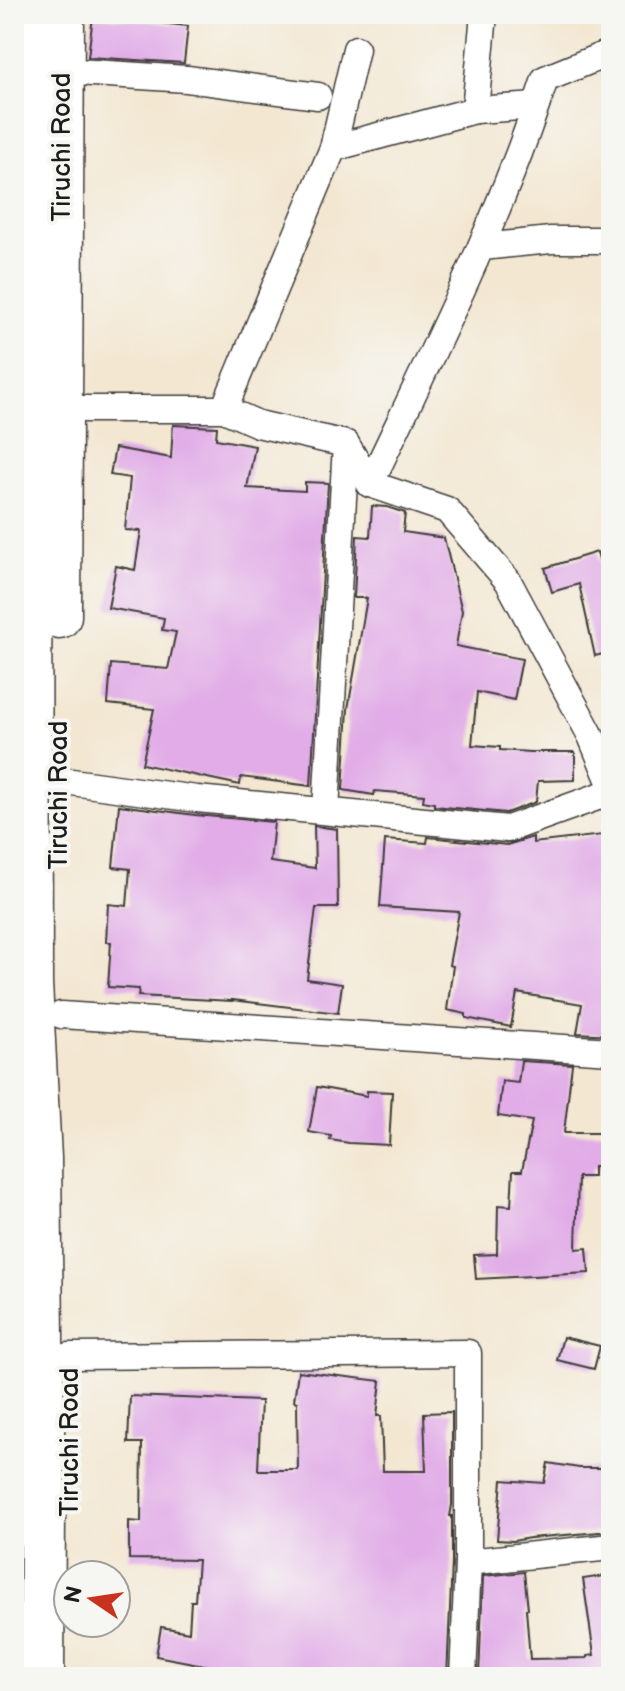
<svg xmlns="http://www.w3.org/2000/svg" width="625" height="1691" font-family="'Balsamiq Sans',sans-serif">
	<style>
		.building { fill: #e1ace7 }
		.lines { fill: none; stroke-linecap: round; stroke-linejoin: round }
		.minor-casing { stroke: #3c3a37; stroke-width: 29 }
		.trunk-casing { stroke: #3c3a37; stroke-width: 47 }
		.minor { stroke: #fff; stroke-width: 26 }
		.trunk { stroke: #fff; stroke-width: 44 }
		.labels { text-anchor: middle; stroke-width: 8; stroke-linejoin: round; paint-order: stroke }
		.street-label { font-size: 26px; fill: #1c1c1c; stroke: #f6f6f2 }
	</style>
	<rect width="100%" height="100%" fill="#f6f6f2"/>
	<filter id="ink" filterUnits="userSpaceOnUse"><feTurbulence type="fractalNoise" baseFrequency=".0125" numOctaves="2"/><feDisplacementMap in="SourceGraphic" scale="16" xChannelSelector="R" yChannelSelector="G"/><feConvolveMatrix kernelMatrix="1 2 1 2 8 2 1 2 1" color-interpolation-filters="sRGB"/></filter>
	<filter id="wash" filterUnits="userSpaceOnUse"><feTurbulence type="fractalNoise" baseFrequency=".006" numOctaves="4" result="noise"/><feDisplacementMap in="SourceGraphic" scale="32" xChannelSelector="R" yChannelSelector="G"/><feGaussianBlur stdDeviation="1.8" result="paint"/><feColorMatrix in="noise" values="0 0 0 0 0 0 0 0 0 0 0 0 0 0 0 0 0 1.4 0 .05"/><feComposite in="paint" operator="in"/></filter>
	<g filter="url(#wash)">
		<rect width="100%" height="100%" fill="#f3e7d2"/>
		<g id="blocks">
			<g class="building">
				<polygon points="93,16 188,26 184,63 88,57"/>
				<polygon points="173,425 217,427 216,439 255,446 247,488 305,491 305,482 328,483 311,786 241,777 240,785 142,764 154,709 108,704 111,664 168,669 176,632 162,630 164,618 108,608 116,566 135,570 141,531 125,530 130,478 110,475 115,448 171,458"/>
				<polygon points="372,506 387,507 405,513 403,532 444,538 462,611 456,646 522,659 514,700 477,692 472,745 500,747 500,750 530,752 575,752 575,780 538,781 536,802 506,813 434,806 434,803 423,801 424,795 375,791 374,795 343,790 348,709 367,598 354,598 357,536 370,537"/>
				<polygon points="597,552 611,600 611,652 595,656 579,584 552,592 545,568"/>
				<polygon points="119,805 195,815 274,822 270,862 315,868 314,826 337,829 338,908 316,908 307,979 342,984 338,1013 232,1000 232,1001 138,996 139,989 108,987 111,942 106,942 108,904 127,906 130,869 113,867"/>
				<polygon points="611,834 611,1035 577,1033 582,1004 517,993 511,1027 466,1018 466,1014 447,1010 453,966 449,965 459,912 380,907 385,840 427,843 428,837 507,845 533,837 533,843"/>
				<polygon points="521,1061 572,1064 564,1133 611,1133 611,1167 593,1167 593,1177 578,1177 576,1249 587,1248 589,1273 476,1279 474,1255 497,1254 498,1205 511,1206 513,1171 522,1171 532,1121 498,1116 502,1081 518,1083"/>
				<polygon points="317,1087 367,1096 367,1091 392,1092 389,1145 349,1143 330,1140 331,1136 309,1132"/>
				<polygon points="563,1337 600,1346 594,1369 557,1360"/>
				<polygon points="298,1371 381,1381 377,1416 381,1416 383,1471 426,1471 424,1413 452,1412 452,1505 450,1516 452,1516 452,1562 447,1677 267,1677 156,1656 161,1627 189,1632 191,1601 195,1601 198,1560 129,1559 129,1521 141,1522 142,1443 128,1443 130,1396 261,1401 258,1470 298,1470 297,1402 294,1401"/>
				<polygon points="548,1463 579,1468 611,1468 611,1531 530,1538 513,1541 497,1540 502,1480 544,1483"/>
				<polygon points="524,1572 528,1609 526,1609 530,1659 587,1658 587,1656 594,1655 583,1579 611,1575 611,1677 479,1677 483,1576"/>
			</g>
		</g>
	</g>
	<g filter="url(#ink)">
		<use href="#blocks" fill-opacity="0" stroke="#3c3a37" stroke-width="2"/>
		<g class="lines">
			<g class="minor-casing">
				<g id="minor">
					<polyline points="484,14 475,110 536,106"/>
					<polyline points="61,71 187,79 318,96"/>
					<polyline points="333,148 356,49"/>
					<polyline points="482,247 551,240 611,240"/>
					<polyline points="49,409 224,409 258,424 346,444 370,484 447,510 508,581 591,736 611,784"/>
					<polyline points="224,409 333,148 475,110"/>
					<path d="M370,484C433,351 500,219 545,79L611,52"/>
					<polyline points="57,780 197,799 508,829 611,792"/>
					<polyline points="326,811 346,444"/>
					<polyline points="61,1015 611,1051"/>
					<polyline points="69,1356 468,1353 468,1562 463,1677"/>
					<polyline points="468,1562 611,1547"/>
				</g>
			</g>
			<g class="trunk-casing">
				<g id="trunk">
					<polyline points="28,14 30,983 39,1158 43,1514 42,1677"/>
					<polyline points="59,616 62,14"/>
				</g>
			</g>
			<use href="#minor" class="minor"/>
			<use href="#trunk" class="trunk"/>
		</g>
	</g>
	<g class="labels">
		<g class="street-label">
			<text transform="translate(61 147) rotate(-90)" y="9">Tiruchi Road</text>
			<text transform="translate(58 795) rotate(-90)" y="9">Tiruchi Road</text>
			<text transform="translate(69 1442) rotate(-90)" y="9">Tiruchi Road</text>
		</g>
	</g>
	<rect width="625" height="1691" fill="none" stroke="#f6f6f2" stroke-width="48"/>
	<g transform="translate(92 1599) rotate(283)"><circle r="38" fill="#f6f6f2" stroke="#9f9f9c" stroke-width="2"/>
	<path d="M0-6L14 30L0 20L-14 30Z" fill="#c8321e"/>
	<text y="-12" font-size="22" font-weight="bold" text-anchor="middle" fill="#1c1c1c">N</text>
	</g>
</svg>
